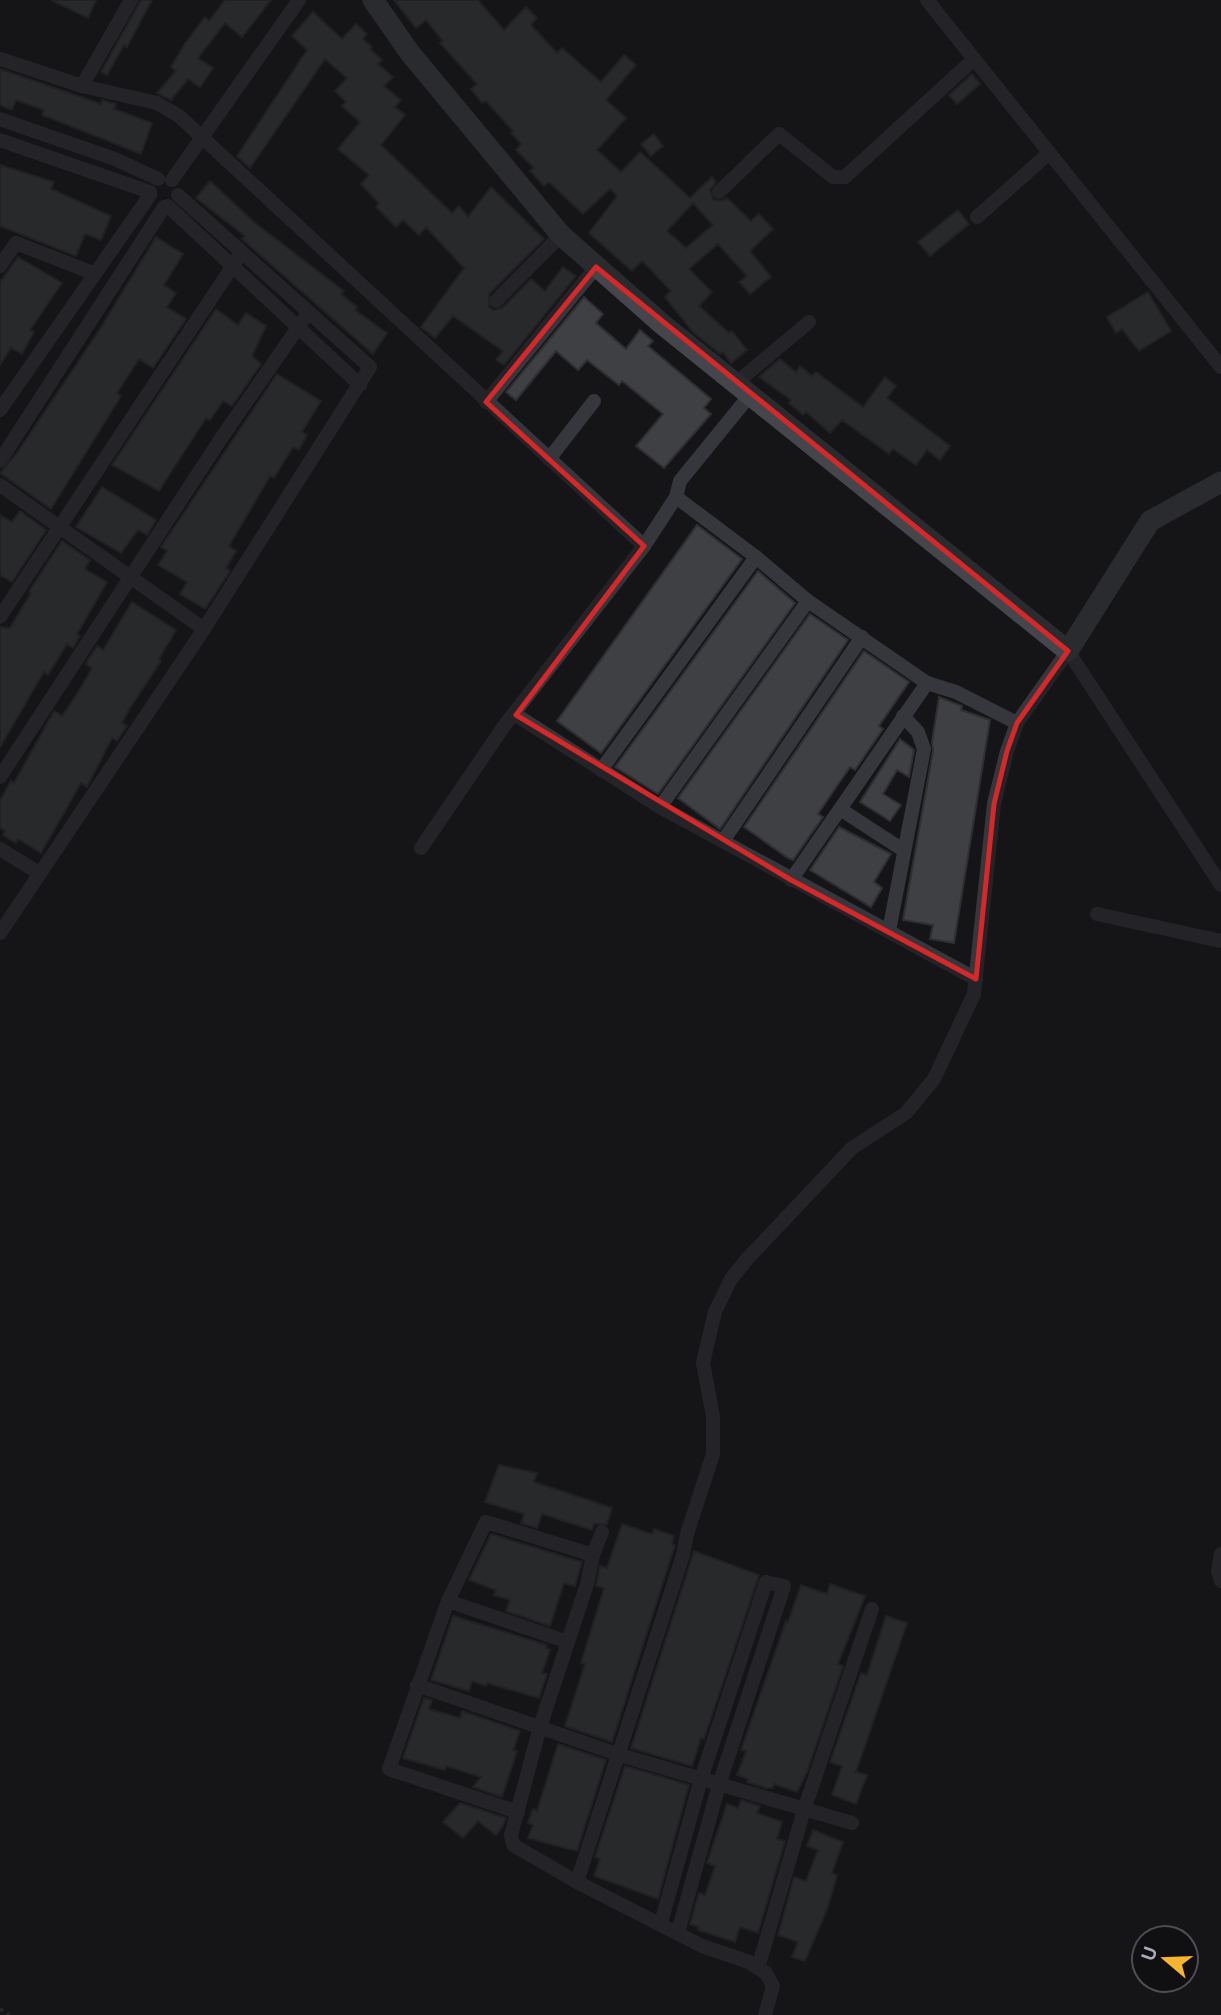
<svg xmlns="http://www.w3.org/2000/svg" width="1221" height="2015" font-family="Figtree,sans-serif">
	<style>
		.building { fill: #3f4044; stroke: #2f2f33; stroke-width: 2; fill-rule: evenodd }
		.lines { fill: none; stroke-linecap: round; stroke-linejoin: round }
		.path { stroke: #3c3e43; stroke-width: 3.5; stroke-dasharray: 3.5 5; stroke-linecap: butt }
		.street { stroke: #36373c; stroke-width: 14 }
		.secondary { stroke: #44464c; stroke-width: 21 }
		.marked { fill: none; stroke: #d62828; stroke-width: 5; stroke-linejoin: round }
	</style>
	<rect width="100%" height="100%" fill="#151517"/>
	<g class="building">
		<polygon points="51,0 96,0 88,18"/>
		<polygon points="141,0 152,0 127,47 124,45 107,75 101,72"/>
		<polygon points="225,0 271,0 242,37 225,23 198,58 213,68 200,87 188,79 171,100 157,93 176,71 171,67 186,42 205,17 209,21"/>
		<path d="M394,0H478L504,30L526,7L537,18L531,25L557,53L562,48L601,82L624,55L636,65L606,100L626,118L597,150L621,172L640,152L690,198L712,177L716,182L710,190L713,199L721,201L727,198L751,221L759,214L773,229L750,251L771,277L750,294L739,282L747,276L718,244L689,269L712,292L699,306L729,333L732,331L747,350L731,363L723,352L720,354L693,332L665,297L671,291L653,272L642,261L632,271L589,233L617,196L610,189L583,214L549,182L544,186L530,171L534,168L516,150L521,144L511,133L513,131L486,101L482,103L471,89L477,84L440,43L443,41L426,20L416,28ZM693,203L713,225L686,248L667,231Z"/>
		<polygon points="313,12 342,39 356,24 367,34 363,39 372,47 370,49 382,60 378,64 393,77 384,86 401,100 395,107 405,115 381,145 452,213 459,206 468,217 491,187 544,239 489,294 489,307 494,310 502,308 531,279 545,291 563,267 576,276 504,365 496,360 503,351 453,316 435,338 421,327 464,268 426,227 419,235 403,220 396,227 376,207 379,203 361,184 369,175 338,149 360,122 342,106 346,102 335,91 347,78 325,59 250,168 237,156 307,50 292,36"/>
		<polygon points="0,69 101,104 102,100 112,103 116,104 114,109 152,123 141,154 42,115 44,110 16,100 12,110 0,105"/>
		<polygon points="972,74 980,84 957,104 949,95"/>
		<polygon points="654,134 663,146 651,156 641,144"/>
		<polygon points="0,165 54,182 51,189 111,216 101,240 85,234 76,256 0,226"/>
		<polygon points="210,181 255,223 344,291 341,294 357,307 355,310 387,333 373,354 242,239 245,236 196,198"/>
		<polygon points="958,210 969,224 930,256 918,242"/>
		<polygon points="156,237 183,254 164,285 176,293 167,307 186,319 153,368 139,359 117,393 121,396 51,509 0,473 17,453 100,329"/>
		<polygon points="18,257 62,283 30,330 34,332 22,354 11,348 0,365 0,282"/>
		<polygon points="1148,292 1171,331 1139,351 1122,329 1116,333 1107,317"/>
		<polygon points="584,297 603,314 596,323 626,349 640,330 653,341 648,346 711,399 704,408 711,414 664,468 636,446 663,414 622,381 619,385 587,360 578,370 556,351 516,400 506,392"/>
		<polygon points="216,309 238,325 246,313 266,326 252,356 261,364 232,406 223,401 210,420 206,418 159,491 112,465"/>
		<polygon points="780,359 796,372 800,366 812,376 816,372 863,407 885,377 896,386 887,398 950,446 940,460 927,450 916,465 893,449 889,454 842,420 830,433 806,412 803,415 789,403 791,400 759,377"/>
		<polygon points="277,374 321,401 302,432 307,435 299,450 293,447 274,478 270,476 229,546 236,551 226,568 230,571 205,609 180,594 187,582 158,565 167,551 161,547"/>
		<polygon points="102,487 156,520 147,535 138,530 121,553 76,527"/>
		<polygon points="20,511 46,530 12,582 0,575 0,515 12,522"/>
		<polygon points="697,525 742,559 601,753 557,721"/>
		<polygon points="62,541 90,560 85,569 107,582 77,634 80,636 73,648 67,644 48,675 44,672 0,747 0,627 10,628 31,593 29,591"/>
		<polygon points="758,571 795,603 658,794 615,767"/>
		<polygon points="132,602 176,630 159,659 161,661 130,708 122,723 127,726 117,741 112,738 87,787 81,783 41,853 18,839 16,843 3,835 5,831 0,828 0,800 11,781 14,783 54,711 62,716 77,694 92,668 86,664 89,658 97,646 103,650"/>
		<polygon points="810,614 848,640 720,829 678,798"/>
		<polygon points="864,651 909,682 879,726 883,729 855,770 850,767 837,786 818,814 823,817 793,860 788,858 744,827"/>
		<polygon points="939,697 962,706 961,710 990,720 954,943 930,939 933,925 903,920 933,751 932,742"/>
		<polygon points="900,739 914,750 909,777 897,770 883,794 901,805 890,821 860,802"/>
		<polygon points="839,827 891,854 874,882 882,888 871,907 810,870"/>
		<polygon points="499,1465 537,1473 534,1482 612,1508 607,1524 594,1524 592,1530 542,1514 537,1528 521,1523 524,1514 485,1502"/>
		<polygon points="622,1524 652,1534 654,1529 674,1536 672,1544 675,1545 612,1742 565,1726 585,1664 581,1663 604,1588 596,1586 600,1566 607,1568"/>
		<polygon points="491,1534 582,1562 575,1586 564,1583 550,1626 506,1611 510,1600 494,1595 496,1590 469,1580"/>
		<polygon points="694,1551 759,1575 704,1739 701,1738 692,1766 631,1748"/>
		<polygon points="830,1584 865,1596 838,1664 843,1666 807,1772 797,1792 774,1784 773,1788 766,1788 747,1782 748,1779 737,1775 746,1751 741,1750 786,1621 788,1622 801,1585 827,1594"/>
		<polygon points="453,1616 547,1645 546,1648 550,1650 542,1673 547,1674 539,1698 487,1683 486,1686 472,1681 469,1691 431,1680"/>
		<polygon points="886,1616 907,1623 856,1772 867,1775 856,1804 832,1795 842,1766 830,1762 861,1673 867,1675"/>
		<polygon points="424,1698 432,1700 429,1709 460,1718 462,1711 520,1731 513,1750 517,1751 502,1797 473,1787 481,1777 446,1766 445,1770 403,1758"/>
		<polygon points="558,1744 606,1760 577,1851 528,1838 533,1825 528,1823 533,1809 537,1811"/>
		<polygon points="625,1766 689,1785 658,1899 594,1876 600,1859 595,1857"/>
		<polygon points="741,1800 760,1806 757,1813 782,1822 777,1839 785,1841 758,1933 740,1927 735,1942 698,1930 699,1927 690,1924 699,1893 705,1895 715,1866 707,1863 727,1804 738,1808"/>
		<polygon points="460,1803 506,1818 503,1826 496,1835 478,1821 463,1838 443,1822"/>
		<polygon points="813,1830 843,1842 832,1873 837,1875 828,1907 805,1961 792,1957 798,1942 778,1935 794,1877 806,1881 818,1850 807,1846"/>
	</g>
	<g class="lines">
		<polyline class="path" points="0,2009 9,2015"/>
		<g class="street">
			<polyline points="927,0 1221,367"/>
			<polyline points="0,59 82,86 157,103 179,116 644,546"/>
			<polyline points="82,86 131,0"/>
			<polyline points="0,119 115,159 158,179"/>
			<polyline points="0,140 150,192"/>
			<polyline points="172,180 299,0"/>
			<polyline points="719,192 779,134 833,177 845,177 973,60"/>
			<polyline points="168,206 360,385"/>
			<polyline points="977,217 1049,153"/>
			<polyline points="0,266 16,243 93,273"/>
			<polyline points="496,301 561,235"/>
			<polyline points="736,383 809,322"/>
			<polyline points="486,402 596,267"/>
			<polyline points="0,410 150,195"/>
			<polyline points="549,459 594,401"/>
			<polyline points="0,461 164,207"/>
			<polyline points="0,485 204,629"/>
			<polyline points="676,497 756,557 808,601 927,683 956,692 1017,723"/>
			<polyline points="0,617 242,252"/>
			<polyline points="516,715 660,807 976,979"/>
			<polyline points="601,770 756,557"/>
			<polyline points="0,777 220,440 308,313"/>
			<polyline points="660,807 808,601"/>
			<polyline points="840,809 903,850"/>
			<polyline points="723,841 862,637"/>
			<polyline points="421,848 504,726 644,546 676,497 680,481 750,395"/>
			<polyline points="0,849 39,873"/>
			<polyline points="791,880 927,683"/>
			<polyline points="1097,914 1221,941"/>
			<polyline points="889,931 924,749 918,732 903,716"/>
			<polyline points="0,933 204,629 370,367 178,195"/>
			<polyline points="1221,1554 1218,1571 1221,1581"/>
			<polyline points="593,1555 602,1532"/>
			<polyline points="448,1601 568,1642 540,1727 511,1835 513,1845 577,1882 702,1946 749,1962 766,1973 773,1986 765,2015"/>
			<polyline points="417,1685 620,1755 852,1823"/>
			<polyline points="518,1812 389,1769 448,1601 486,1522 593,1555 587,1584 568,1642"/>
			<polyline points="577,1882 683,1555 687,1534 713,1454 713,1416 703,1363 715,1312 731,1279 748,1258 852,1148 906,1113 934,1079 974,994 994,804 1007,751 1017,723 1068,651 1221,885"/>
			<polyline points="661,1923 701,1779 766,1582 784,1586 719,1785 678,1932"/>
			<polyline points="758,1968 804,1810 872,1609"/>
		</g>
		<polyline class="secondary" points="373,0 410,53 561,235 662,324 1068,651 1150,521 1221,482"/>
	</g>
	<path d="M0 0H1221V2015H0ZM596,267L1068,651L1017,723L1007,751L994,804L976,979L791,880L516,715L644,546L486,402Z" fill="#151517" fill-opacity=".55" fill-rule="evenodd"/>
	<path class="marked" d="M596,267L1068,651L1017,723L1007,751L994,804L976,979L791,880L516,715L644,546L486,402Z"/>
	<g transform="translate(1165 1959) rotate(289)"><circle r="33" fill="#101012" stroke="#4c4e54" stroke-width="2"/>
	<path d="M0-5L12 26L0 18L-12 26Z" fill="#f7b42e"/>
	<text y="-10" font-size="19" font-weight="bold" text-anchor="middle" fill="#a7acb8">U</text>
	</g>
</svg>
